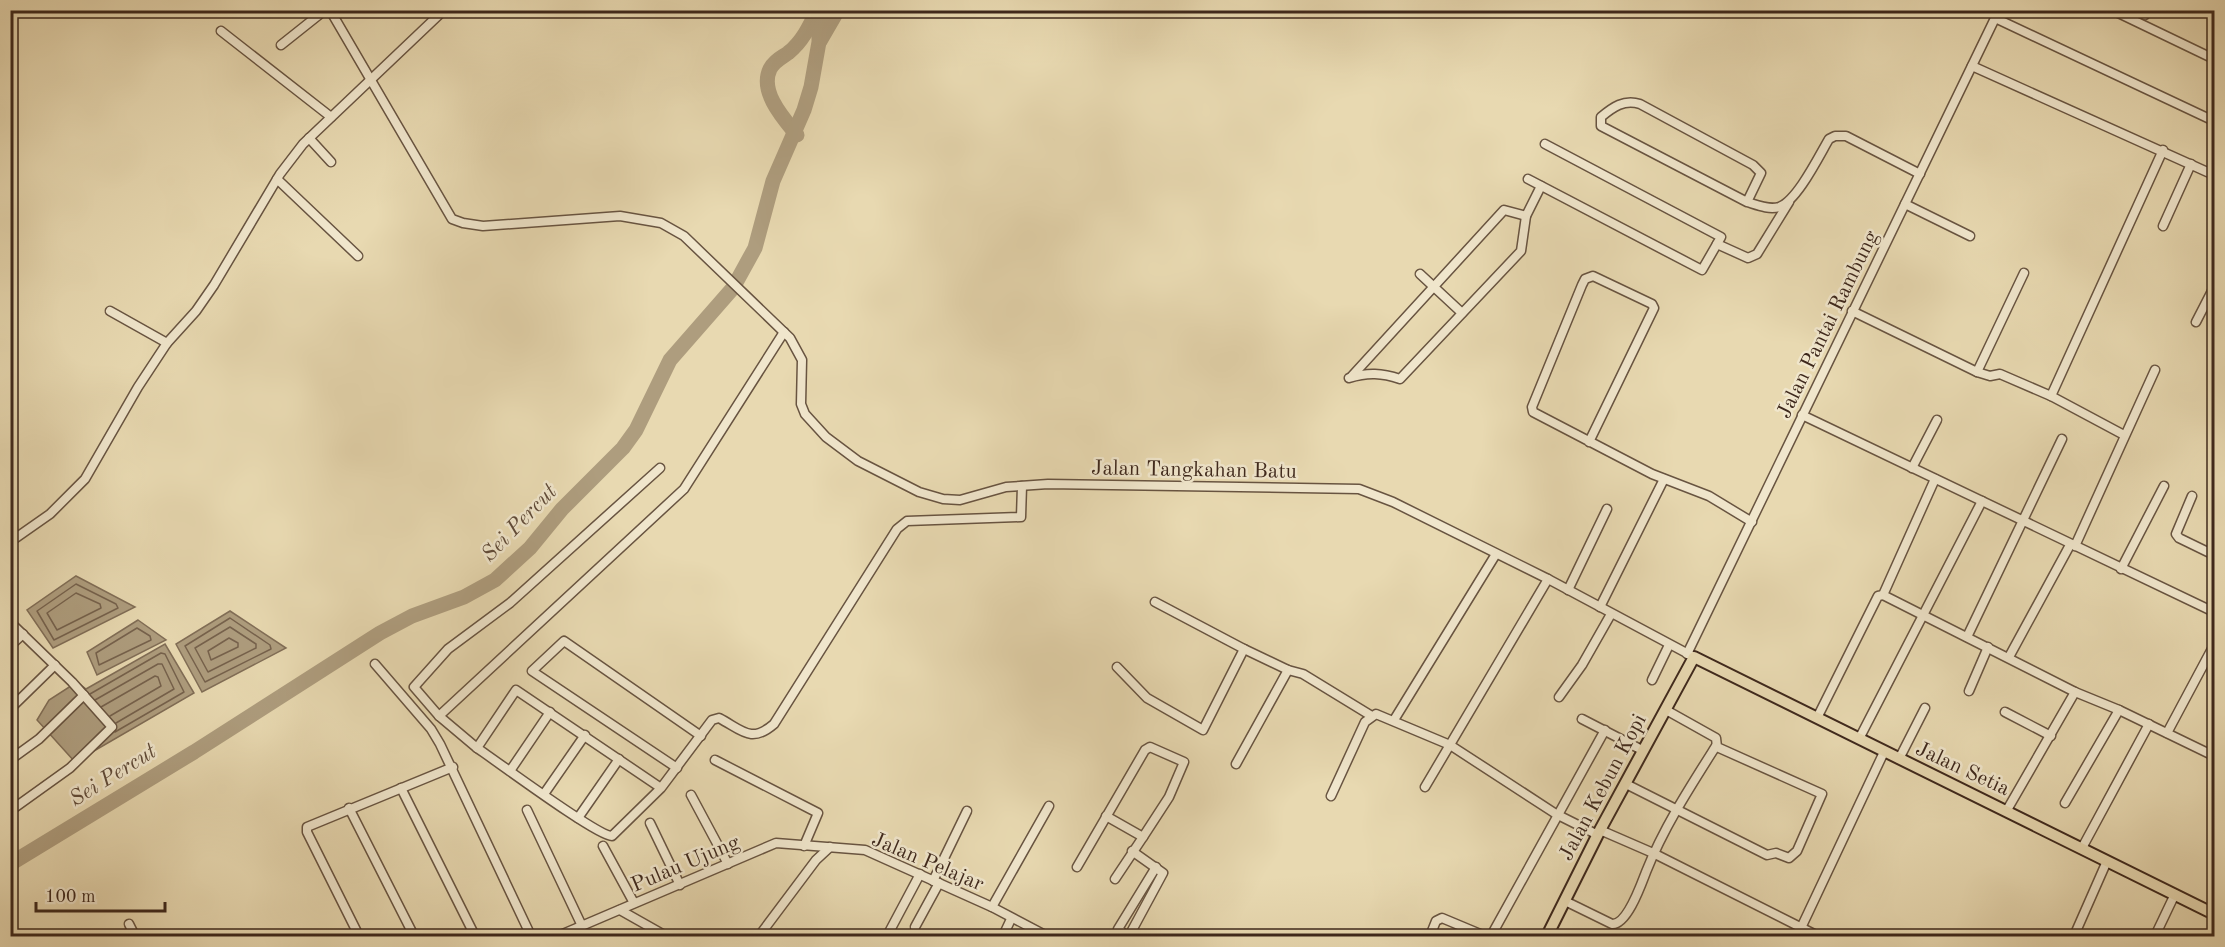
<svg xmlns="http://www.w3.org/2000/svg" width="2225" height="947" font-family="'Old Standard TT',serif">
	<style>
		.water { fill: #ae9d7e; stroke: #816e57; stroke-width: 1.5 }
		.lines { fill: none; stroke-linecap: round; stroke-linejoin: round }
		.shore { stroke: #76624d; stroke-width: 1.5 }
		.river { stroke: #ae9d7e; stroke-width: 15 }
		.minor-casing { stroke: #685441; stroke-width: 11 }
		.major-casing { stroke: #3e281c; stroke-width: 14 }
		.minor { stroke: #f0e6cc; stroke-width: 8 }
		.major { stroke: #e8d9b1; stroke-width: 10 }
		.labels { text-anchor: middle; stroke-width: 5; stroke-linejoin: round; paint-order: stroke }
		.street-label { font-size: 21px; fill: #3e281c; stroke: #f0e6cc }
		.water-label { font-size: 22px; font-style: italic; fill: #604b39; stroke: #f0e6cc }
	</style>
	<rect width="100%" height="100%" fill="#e8d9b1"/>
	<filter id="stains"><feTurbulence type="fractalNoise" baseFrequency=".00333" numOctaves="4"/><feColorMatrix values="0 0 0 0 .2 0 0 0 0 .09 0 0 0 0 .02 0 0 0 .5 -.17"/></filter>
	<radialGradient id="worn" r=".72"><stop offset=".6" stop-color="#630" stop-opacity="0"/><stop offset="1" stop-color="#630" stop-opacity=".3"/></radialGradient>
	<g class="water">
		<polygon points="76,576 135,607 53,648 27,610"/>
		<polygon points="230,611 286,648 202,692 176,644"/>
		<polygon points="138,620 166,640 97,675 87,652"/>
		<polygon points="165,644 194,693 75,762 37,720 49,700 77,682 86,689"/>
	</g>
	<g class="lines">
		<g class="shore">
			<polygon points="76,584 116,604 118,608 54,640 37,611"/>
			<polygon points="76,593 100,604 101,608 57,630 47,613"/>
			<polygon points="230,618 270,645 271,649 205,682 185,646"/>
			<polygon points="230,627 256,644 256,648 208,672 195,648"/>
			<polygon points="137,628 150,636 151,640 99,665 96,653"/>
			<polygon points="229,638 238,643 238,647 211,660 208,651"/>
			<polyline points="90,694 161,653 165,654 184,692 115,732"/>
			<polyline points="95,700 158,664 162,664 174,689 116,723"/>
			<polyline points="101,707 155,676 158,677 161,686 110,716"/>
		</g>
		<g class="river">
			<polyline points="820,41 838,10"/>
			<path d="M797,135C784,119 759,92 770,69C774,61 781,58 788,53C802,42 810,26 817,10"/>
			<polyline points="10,864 194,752 380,633 412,616 464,597 495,580 530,548 562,509 623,448 636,430 670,360 733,288 755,248 773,181 804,110 811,87 819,42 819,10"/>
		</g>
		<g class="minor-casing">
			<g id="minor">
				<polyline points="330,10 452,219 463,223 483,226 620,216 661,223 684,236 790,338 802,360 801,404 805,414 826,437 858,461 919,492 943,499 960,500 1006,487 1048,484 1359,489 1393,502 1548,579 1694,657"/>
				<polyline points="2112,10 2214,59"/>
				<polyline points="2137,10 2145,15 2147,10"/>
				<polyline points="1995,18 2214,121"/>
				<polyline points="221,31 331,117"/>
				<polyline points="281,45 325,10"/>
				<polyline points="1972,66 2214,175"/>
				<polyline points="309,138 331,162"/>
				<polyline points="1545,144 1721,237 1717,244 1748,258 1757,254 1789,202"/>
				<polyline points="277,179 358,256"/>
				<polyline points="1528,179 1702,270 1717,244"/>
				<path d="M1747,202L1761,173L1753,165L1640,104C1624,99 1613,107 1601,117V126L1747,202C1757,205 1769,210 1779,207C1797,201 1819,156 1829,139L1835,136H1846L1920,174"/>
				<polyline points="1905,204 1970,236"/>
				<polyline points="2163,226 2191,164"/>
				<polyline points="1420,274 1462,313"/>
				<polyline points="110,311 167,343"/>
				<polyline points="1852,311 1977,372 1990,376 2000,374 2051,396 2124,435"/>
				<polyline points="2196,322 2214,287"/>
				<polyline points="1977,372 2024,273"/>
				<polyline points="1352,376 1504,210 1526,216"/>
				<path d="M1349,378C1368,372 1382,373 1400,379L1521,251L1526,216L1541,186"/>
				<polyline points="2051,396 2163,150"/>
				<polyline points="1802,415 2214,612"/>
				<polyline points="1589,442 1654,308 1652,304 1593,276 1585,279 1582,285 1532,407 1533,412 1652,474 1709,496 1752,522"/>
				<polyline points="1912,468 1937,420"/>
				<polyline points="2192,496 2176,534 2179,538 2214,555"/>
				<polyline points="10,542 50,514 85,479 138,387 167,343 196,311 214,285 280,174 303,144 444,10"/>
				<polyline points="2075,546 2155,370"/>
				<polyline points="2121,569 2164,486"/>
				<polyline points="1568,590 1607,509"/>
				<polyline points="1883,595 2075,692 2119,710 2214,756"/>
				<polyline points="1155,602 1244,649 1288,670 1303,674 1370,715"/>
				<polyline points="1600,607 1664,479"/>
				<polyline points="10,622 72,682 112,727 70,768 10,811"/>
				<polyline points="1967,637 2062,439"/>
				<polyline points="10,646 23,634"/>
				<polyline points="1687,654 1999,10"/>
				<polyline points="2009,657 2070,545"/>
				<polyline points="375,664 431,729 440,744 531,936"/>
				<polyline points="1117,667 1147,698 1203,730 1244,649"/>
				<polyline points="1652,680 1669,645"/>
				<polyline points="1969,691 1988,647"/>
				<polyline points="1559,697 1582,665 1611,614"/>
				<polyline points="12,707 55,665"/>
				<polyline points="2005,712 2051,736"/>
				<polyline points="439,716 684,489 784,332"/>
				<polyline points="1817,718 1878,596 1883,595 1935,479"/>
				<polyline points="1582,719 1642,750"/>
				<polyline points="1394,720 1496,554"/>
				<polyline points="2167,733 2214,645"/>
				<polyline points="1859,739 1982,501"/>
				<polyline points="477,748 439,716 414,687 448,649 510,603 660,468"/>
				<polyline points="1899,759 1925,708"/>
				<polyline points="10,760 39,739 84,695"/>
				<polyline points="715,760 818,813 804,846"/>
				<polyline points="1236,764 1288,670"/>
				<polyline points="677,768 532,671 564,641 701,736"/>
				<polyline points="510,771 550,712"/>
				<polyline points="1626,784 1767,855 1776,853 1789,858 1797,851 1822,794 1717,747 1716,738 1666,710"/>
				<polyline points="1425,787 1548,579"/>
				<polyline points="401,788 475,936"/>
				<path d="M661,788L516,690L477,748C498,762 597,836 612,836L661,788L712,720L719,718C742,730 751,744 774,724L897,529L907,521L1021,517L1022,486"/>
				<polyline points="544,794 585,735"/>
				<polyline points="691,795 728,864"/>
				<polyline points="1331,796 1365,722 1376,714 1450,745 1556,814 1598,835"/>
				<polyline points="2065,803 2119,710"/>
				<polyline points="349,808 414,936"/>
				<polyline points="527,810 582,926"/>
				<polyline points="2007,810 2075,692"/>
				<polyline points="1106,816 1143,837 1115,879"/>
				<polyline points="578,818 619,759"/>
				<polyline points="650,823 680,885"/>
				<polyline points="1600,830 1653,853 1818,936"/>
				<polyline points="603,846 634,903"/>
				<polyline points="2082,848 2149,724"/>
				<polyline points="1077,867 1145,750 1150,747 1184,762 1169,797 1143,837"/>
				<polyline points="933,881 967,811"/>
				<path d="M1565,901L1612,924C1627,925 1641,885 1646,872C1664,827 1690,787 1716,746"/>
				<polyline points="992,907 1049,806"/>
				<polyline points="620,910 666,936"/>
				<polyline points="129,924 135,936"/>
				<polyline points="915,927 939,883"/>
				<polyline points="1801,928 1884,752"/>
				<polyline points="359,936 307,832 307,827 453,767"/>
				<polyline points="558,936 776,843 865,850 992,907 1047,936"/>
				<polyline points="759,936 816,860 830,847"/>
				<polyline points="887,936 920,874"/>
				<polyline points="1003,936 1011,919"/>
				<polyline points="1127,936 1118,929 1156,867"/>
				<polyline points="1129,936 1163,873 1132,851"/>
				<polyline points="1430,936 1436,921 1442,918 1485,936"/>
				<polyline points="1491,936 1605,730"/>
				<polyline points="2074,936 2107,861"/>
				<polyline points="2155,936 2175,894"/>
			</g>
		</g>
		<g class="major-casing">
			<polyline id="major" points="1547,936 1600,830 1694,657 2214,914"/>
		</g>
		<use href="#minor" class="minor"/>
		<use href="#major" class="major"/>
	</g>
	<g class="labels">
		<g class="street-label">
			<text transform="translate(1827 324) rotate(-64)" y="7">Jalan Pantai Rambung</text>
			<text transform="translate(1194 469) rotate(1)" y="7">Jalan Tangkahan Batu</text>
			<text transform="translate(1963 768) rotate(25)" y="7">Jalan Setia</text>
			<text transform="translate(1602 787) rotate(-62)" y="7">Jalan Kebun Kopi</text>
			<text transform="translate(928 861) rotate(23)" y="7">Jalan Pelajar</text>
			<text transform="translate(685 863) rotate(-23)" y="7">Pulau Ujung</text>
		</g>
		<g class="water-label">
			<text transform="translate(518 522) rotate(-46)" y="8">Sei Percut</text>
			<text transform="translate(112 774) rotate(-32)" y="8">Sei Percut</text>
		</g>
	</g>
	<rect width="2225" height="947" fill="none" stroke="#e8d9b1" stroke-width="36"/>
	<rect x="12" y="12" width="2201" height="923" fill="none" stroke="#3e281c" stroke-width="3"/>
	<rect x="18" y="18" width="2189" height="911" fill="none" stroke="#3e281c" stroke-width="1.5"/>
	<path d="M36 902v9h129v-9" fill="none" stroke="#3e281c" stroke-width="3"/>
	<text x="45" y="902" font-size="18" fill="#3e281c" stroke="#f0e6cc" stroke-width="4.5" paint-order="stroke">100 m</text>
	<rect width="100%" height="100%" filter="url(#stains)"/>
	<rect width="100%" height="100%" fill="url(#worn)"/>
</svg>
